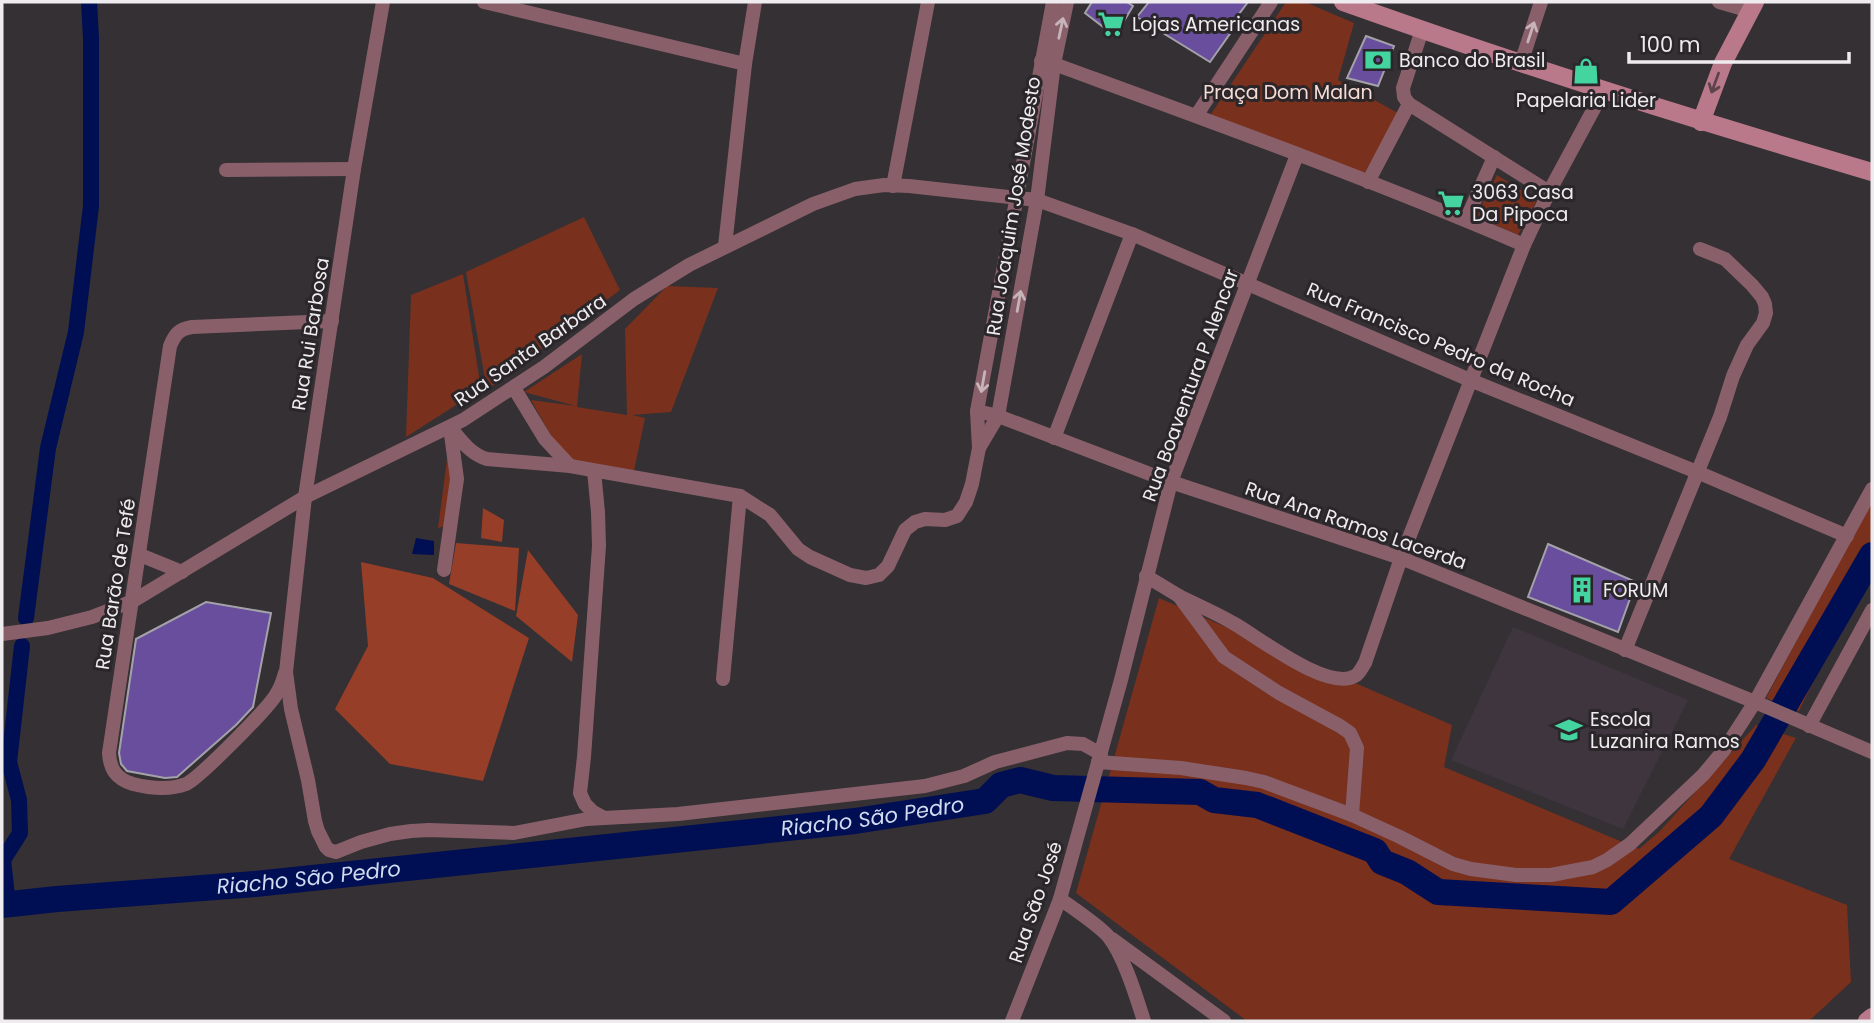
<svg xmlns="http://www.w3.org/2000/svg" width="1874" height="1023" font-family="Poppins,sans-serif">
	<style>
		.built { fill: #3f353e }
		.green { fill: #79301c }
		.forest { fill: #963e27 }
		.water { fill: #000e53 }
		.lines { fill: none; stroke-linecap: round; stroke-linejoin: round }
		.canal { stroke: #000e53; stroke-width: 16 }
		.river { stroke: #000e53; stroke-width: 26 }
		.building { fill: #684e9d; stroke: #a4a2a9; stroke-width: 2 }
		.street { stroke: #89606a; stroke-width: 14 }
		.secondary { stroke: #ba798a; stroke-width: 18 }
		.oneway { stroke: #c6b4ba }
		.oneway2 { stroke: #5c434c }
		.labels { text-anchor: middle; stroke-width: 6; stroke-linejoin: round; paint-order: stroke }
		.poi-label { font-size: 19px; fill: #efecef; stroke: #2a262a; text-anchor: start }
		.park-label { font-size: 19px; fill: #f6dcd5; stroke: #2a262a }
		.street-label { font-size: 19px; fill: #efecef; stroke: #2a262a }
		.water-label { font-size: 21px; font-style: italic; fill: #d0dbf0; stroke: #2a262a }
	</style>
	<rect width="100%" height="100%" fill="#343034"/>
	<polygon class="built" points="1513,627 1688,700 1623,829 1451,760"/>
	<g class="green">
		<polygon points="1286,2 1305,2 1354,23 1338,80 1398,113 1364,174 1209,117"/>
		<polygon points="1497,175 1537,200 1518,235 1476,216"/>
		<polygon points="584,217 620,290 487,390 466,272"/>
		<polygon points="463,274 481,389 406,437 411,295"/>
		<polygon points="667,286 718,288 671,412 632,415 645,418 634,471 573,460 553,439 531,400 576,406 524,392 582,354 577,407 627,415 625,329"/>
		<polygon points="447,459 453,465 445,526 438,528"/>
		<polygon points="1872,500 1872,574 1819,669 1799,711 1766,698"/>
		<polygon points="1159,598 1452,725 1444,767 1639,849 1659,832 1756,725 1796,738 1729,859 1847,905 1851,982 1809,1021 1247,1021 1076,893"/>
	</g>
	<g class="forest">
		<polygon points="483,508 504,520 502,542 481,538"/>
		<polygon points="456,543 519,548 515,611 449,584"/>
		<polygon points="528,550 578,615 572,662 516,616"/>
		<polygon points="361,562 433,578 529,638 483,781 390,764 335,709 368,646"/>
	</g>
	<polygon class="water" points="416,538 434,541 434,555 412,554"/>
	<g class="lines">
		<g class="canal">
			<polyline points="26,618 48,448 76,332 91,206 91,38 89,2"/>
			<polyline points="8,905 3,860 20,833 19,800 9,762 22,646"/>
		</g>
		<path class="river" id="s1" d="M2,905L57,899L255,884L855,821L985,801L1001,785L1020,780L1053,788L1200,792L1214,800L1257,805L1375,851L1382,862L1407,872L1438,892L1611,902L1711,816L1753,760L1872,555"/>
	</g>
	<g class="building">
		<polygon points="1092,2 1127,2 1133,6 1115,36 1085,13"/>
		<polygon points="1149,2 1248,2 1230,26 1234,28 1210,62 1137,17"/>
		<polygon points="1366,36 1394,46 1378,86 1347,78"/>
		<polygon points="1548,544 1636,582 1618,632 1528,597"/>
		<polygon points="206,602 271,613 253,707 236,725 177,777 165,778 127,771 121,764 119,753 136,639"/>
	</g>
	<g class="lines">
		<g class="street">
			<polyline points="383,2 354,169 305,497 286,672 291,709 308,780 315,821 318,831 326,847 329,850 336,852 361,842 390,834 411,831 429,830 514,833 587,819 604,818"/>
			<polyline points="484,2 745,64"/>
			<polyline points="1719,2 1750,11"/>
			<polyline points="1422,30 1403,88 1404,97 1409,104 1549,192"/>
			<path d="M1041,61L1054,64C1212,122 1370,179 1524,245"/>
			<polyline points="1521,63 1541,2"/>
			<polyline points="1196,116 1271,2"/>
			<polyline points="226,170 354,169"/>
			<polyline points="1368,182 1409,104"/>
			<polyline points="893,186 928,2"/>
			<polyline points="1466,220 1494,157"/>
			<polyline points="725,246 745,64 755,2"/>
			<polyline points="514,388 545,439 570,466"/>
			<polyline points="977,411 998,416 1171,482 1401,558 1755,702 1872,752"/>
			<polyline points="1054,438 1132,234"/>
			<polyline points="979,448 998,416 1037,200 1054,64 1067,2"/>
			<polyline points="594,471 598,512 599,546 584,757 580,793 585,804 593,812 604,818 678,814 925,786 964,776 995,762 1067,743 1083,744 1101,754"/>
			<polyline points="140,555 182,572"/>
			<path d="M444,570L457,479L450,427C461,440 470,454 487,459L570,466L740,496L770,515L798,549L810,557L850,575L866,578L879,575L888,566L905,530L915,522L925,519L945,520L957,516L966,502L972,484L979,448L977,411L1053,2"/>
			<polyline points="1146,576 1179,596 1224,657 1279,693 1340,726 1350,733 1357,748 1352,815"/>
			<path d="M1179,596C1197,605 1216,613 1233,623C1257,636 1327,692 1355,676C1360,673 1362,667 1365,663L1401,558L1524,245L1549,192L1604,90"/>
			<polyline points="2,634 48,628 92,617 133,601 305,497 463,420 544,367 634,299 689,265 813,204 855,189 884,185 909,186 1037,200 1132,234 1470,380 1697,472 1847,536"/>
			<polyline points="1625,650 1720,417 1733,376 1747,345 1763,323 1766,313 1765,304 1762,297 1752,285 1725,259 1700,249"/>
			<path d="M285,673C283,680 281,687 277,693C270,707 198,779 186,784C170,790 149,788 133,784C116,779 110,769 109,753L170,346C175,334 179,329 192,327L332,321"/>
			<polyline points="723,679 740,496"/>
			<polyline points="1809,726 1872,610"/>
			<polyline points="1098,762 1181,768 1246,778 1264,782 1352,815 1400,837 1453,864 1471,869 1516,875 1551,875 1593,867 1607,860 1630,844 1703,775 1724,750 1755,702 1872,489"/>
			<path d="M1060,899C1073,908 1098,925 1108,936C1124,956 1136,996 1144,1021"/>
			<polyline points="1112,939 1224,1021"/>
			<polyline points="1012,1021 1060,899 1121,680 1171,482 1297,155"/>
		</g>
		<g class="secondary">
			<path d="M1343,2C1517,64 1694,120 1872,172"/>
			<polyline points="1701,122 1723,63 1755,2"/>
			<polyline points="1867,1021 1872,1017"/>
		</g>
	</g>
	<defs><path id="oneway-shaft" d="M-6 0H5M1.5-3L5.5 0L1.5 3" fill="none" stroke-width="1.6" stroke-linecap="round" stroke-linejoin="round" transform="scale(1.75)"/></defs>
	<g class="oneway">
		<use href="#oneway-shaft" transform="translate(1061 28) rotate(-78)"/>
		<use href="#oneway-shaft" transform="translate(1531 32) rotate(-72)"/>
		<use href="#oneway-shaft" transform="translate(1019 301) rotate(-80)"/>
		<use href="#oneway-shaft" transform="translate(983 382) rotate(100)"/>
	</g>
	<use class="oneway2" href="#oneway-shaft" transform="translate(1715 83) rotate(110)"/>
	<defs>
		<g id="supermarket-bare" transform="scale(2.1)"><path d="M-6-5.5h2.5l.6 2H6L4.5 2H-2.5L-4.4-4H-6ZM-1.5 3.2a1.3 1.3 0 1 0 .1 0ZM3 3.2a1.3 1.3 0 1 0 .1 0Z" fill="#43d4a0" stroke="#2a262a" stroke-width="2.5" paint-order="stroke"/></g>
		<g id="bank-bare" transform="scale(2.1)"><path d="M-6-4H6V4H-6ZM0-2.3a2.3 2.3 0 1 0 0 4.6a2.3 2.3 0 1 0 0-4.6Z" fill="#43d4a0" stroke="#2a262a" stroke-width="2.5" paint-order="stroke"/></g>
		<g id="shop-bare" transform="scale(2.1)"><path d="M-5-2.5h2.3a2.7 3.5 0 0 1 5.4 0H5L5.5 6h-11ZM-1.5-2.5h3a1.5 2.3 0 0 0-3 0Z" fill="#43d4a0" stroke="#2a262a" stroke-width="2.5" paint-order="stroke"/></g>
		<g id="building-bare" transform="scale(2.1)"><path d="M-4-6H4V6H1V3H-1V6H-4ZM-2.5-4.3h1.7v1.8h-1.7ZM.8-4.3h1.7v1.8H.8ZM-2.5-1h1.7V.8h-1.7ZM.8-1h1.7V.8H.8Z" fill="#43d4a0" stroke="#2a262a" stroke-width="2.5" paint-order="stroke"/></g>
		<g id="school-bare" transform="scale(2.1)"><path d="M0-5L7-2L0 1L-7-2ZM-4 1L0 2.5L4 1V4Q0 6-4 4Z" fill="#43d4a0" stroke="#2a262a" stroke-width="2.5" paint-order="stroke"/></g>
	</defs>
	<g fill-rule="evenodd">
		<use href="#supermarket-bare" x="1111" y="24"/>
		<use href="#bank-bare" x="1378" y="60"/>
		<use href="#shop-bare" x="1586" y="71"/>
		<use href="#supermarket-bare" x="1451" y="203"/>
		<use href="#building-bare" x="1582" y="590"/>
		<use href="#school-bare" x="1569" y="730"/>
	</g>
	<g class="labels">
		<g class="poi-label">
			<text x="1132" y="31">Lojas Americanas</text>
			<text x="1399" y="67">Banco do Brasil</text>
			<text x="1586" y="107" text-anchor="middle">Papelaria Lider</text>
			<text x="1472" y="199">3063 Casa<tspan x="1472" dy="22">Da Pipoca</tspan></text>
			<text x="1603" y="597">FORUM</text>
			<text x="1590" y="726">Escola<tspan x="1590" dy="22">Luzanira Ramos</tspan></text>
		</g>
		<g class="park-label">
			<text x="1288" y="99">Praça Dom Malan</text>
		</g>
		<g class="street-label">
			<text transform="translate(1013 206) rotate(-81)" y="7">Rua Joaquim José Modesto</text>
			<text transform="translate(310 334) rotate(-81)" y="7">Rua Rui Barbosa</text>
			<text transform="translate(1441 344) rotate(23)" y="7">Rua Francisco Pedro da Rocha</text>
			<text transform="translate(530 350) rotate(-35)" y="7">Rua Santa Barbara</text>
			<text transform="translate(1190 385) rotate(-70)" y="7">Rua Boaventura P Alencar</text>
			<text transform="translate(1356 525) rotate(19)" y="7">Rua Ana Ramos Lacerda</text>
			<text transform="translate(115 584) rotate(-81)" y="7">Rua Barão de Tefé</text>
			<text transform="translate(1035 902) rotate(-71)" y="7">Rua São José</text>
		</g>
		<g class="water-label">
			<text dy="7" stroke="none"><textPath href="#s1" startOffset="875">Riacho São Pedro</textPath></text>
			<text dy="7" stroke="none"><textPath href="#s1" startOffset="308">Riacho São Pedro</textPath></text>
		</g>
	</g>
	<rect width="1874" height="1023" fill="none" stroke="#efecef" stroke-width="7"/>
	<path d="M1629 52v10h220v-10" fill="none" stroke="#efecef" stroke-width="3.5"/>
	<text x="1640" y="52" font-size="21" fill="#efecef" stroke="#2a262a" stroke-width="5" paint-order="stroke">100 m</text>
</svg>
